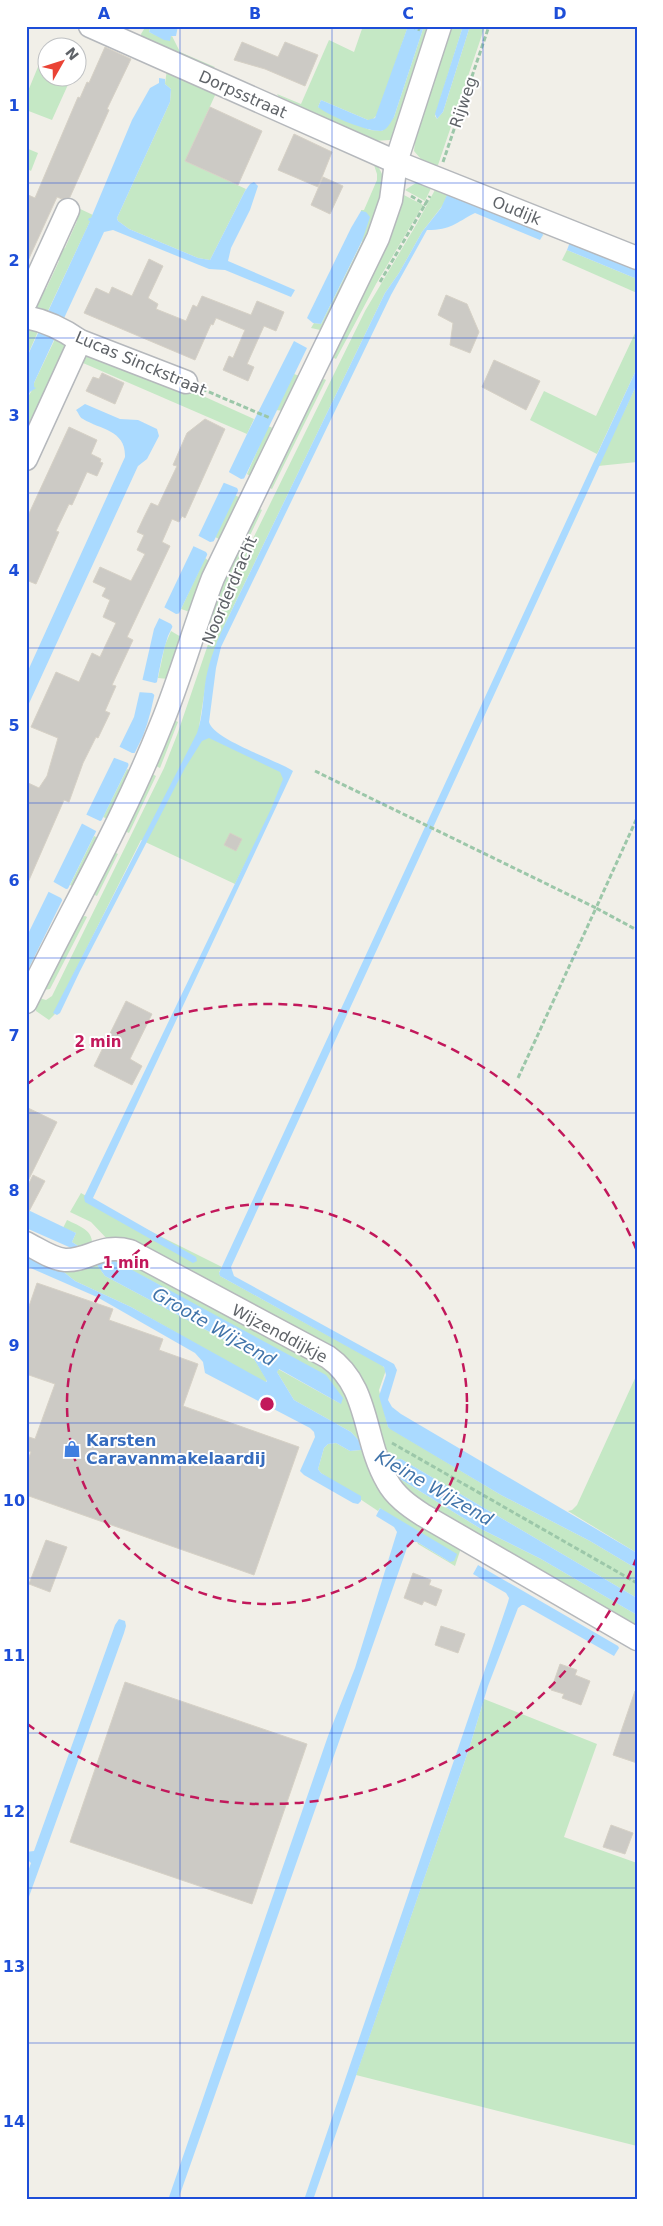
<svg xmlns="http://www.w3.org/2000/svg" width="663" height="2226" font-family="'DejaVu Sans',sans-serif">
	<style>
		.green { fill: #c5e8c5 }
		.water { fill: #aadaff }
		.pier { fill: #f1efe8 }
		.building { fill: #cccac5; stroke: #d6d1c6 }
		.lines { fill: none; stroke-linecap: round; stroke-linejoin: round }
		.minor-casing { stroke: #b5b8bc; stroke-width: 25 }
		.path { stroke: #9cc7a9; stroke-width: 3; stroke-dasharray: 5 2.5; stroke-linecap: butt }
		.minor { stroke: #fff; stroke-width: 22 }
		.grid { fill: none; stroke: #1d4ed8; stroke-width: 1; stroke-opacity: 0.55 }
		.ring { fill: none; stroke: #c2185b; stroke-width: 2.5; stroke-dasharray: 9 6 }
		.labels { text-anchor: middle; stroke-width: 4; stroke-linejoin: round; paint-order: stroke }
		.street-label { font-size: 16px; fill: #5f6368; stroke: #fff }
		.shop-label { font-size: 16px; font-weight: bold; fill: #366cbe; stroke: #fff; text-anchor: start }
		.water-label { font-size: 18px; font-style: italic; fill: #4174aa; stroke: #fff }
		.centre { fill: #c2185b; stroke: #fff; stroke-width: 2.5 }
		.ring-label { font-size: 15px; text-anchor: middle; font-weight: bold; fill: #c2185b; stroke: #fff; stroke-width: 4; stroke-linejoin: round; paint-order: stroke }
		.neatline { fill: none; stroke: #1d4ed8; stroke-width: 2 }
		.grid-label { font-size: 16px; text-anchor: middle; font-weight: bold; fill: #1d4ed8 }
	</style>
	<rect width="100%" height="100%" fill="#f1efe8"/>
	<g class="green">
		<polygon points="146,26 150,28 149,32 164,39 172,36 180,52 215,67 211,70 142,41 141,34"/>
		<polygon points="363,26 408,26 378,114 372,120 368,120 321,100 318,107 370,130 382,131 394,117 424,26 432,26 396,136 390,140 374,141 292,105 293,103 282,98 281,100 277,94 301,104 329,40 354,52"/>
		<polygon points="447,26 463,26 435,116 437,119 443,112 470,26 485,26 438,165 427,166 414,151 415,141"/>
		<polygon points="45,50 47,51 48,78 71,78 52,120 26,110 26,90 28,91"/>
		<polygon points="167,69 217,91 185,161 246,189 210,260 198,258 129,229 118,221 117,218 170,102 171,89 165,84"/>
		<polygon points="26,148 38,153 31,171 26,168"/>
		<path d="M373,162C377,165 380,169 382,174C391,202 338,301 325,331L311,328L314,323L321,324L362,242L361,210H364L377,180V174Z"/>
		<polygon points="419,181 433,184 425,201 405,190"/>
		<polygon points="436,188 547,229 541,240 544,234 542,231 447,196 443,205 422,232 399,273 385,293 226,622 207,676 199,727 289,775 235,884 141,840 54,1013 55,1014 49,1020 36,1011 36,1005 39,998 46,1000 52,996 164,768 177,735 215,624 238,569 365,311 416,225"/>
		<polygon points="402,194 423,205 376,284 336,359 330,356"/>
		<polygon points="61,200 93,215 47,313 33,305 40,291 46,289 59,261 56,254 58,250 65,248 77,221 74,214 60,202"/>
		<polygon points="567,250 637,279 637,293 562,260"/>
		<polygon points="26,327 39,329 26,359"/>
		<polygon points="637,329 637,368 597,454 530,420 544,391 596,416"/>
		<polygon points="55,339 61,342 69,350 26,444 26,400 34,387 34,383"/>
		<polygon points="87,354 183,387 254,419 247,434 83,363"/>
		<polygon points="294,374 302,377 284,411 276,410"/>
		<polygon points="324,379 326,380 272,489 266,486 317,382"/>
		<polygon points="637,384 637,462 598,466"/>
		<polygon points="268,426 275,429 251,477 247,474"/>
		<polygon points="235,495 240,498 219,539 215,537"/>
		<polygon points="260,509 262,510 227,584 210,624 204,621 253,512"/>
		<polygon points="205,558 209,561 190,612 181,609"/>
		<polygon points="171,631 181,637 168,679 158,678 165,645"/>
		<polygon points="176,721 178,722 176,727 160,768 154,765 169,725"/>
		<polygon points="127,769 132,772 110,820 103,817"/>
		<polygon points="150,773 156,776 129,833 122,830"/>
		<polygon points="94,836 100,839 75,887 70,885"/>
		<polygon points="116,853 118,854 97,896 90,893 109,855"/>
		<polygon points="85,916 87,917 50,989 44,990 78,918"/>
		<polygon points="81,1193 126,1219 222,1267 219,1272 220,1276 382,1365 386,1370 379,1390 388,1427 501,1495 590,1541 637,1569 637,1598 401,1459 393,1460 382,1454 358,1381 109,1241 91,1222 70,1212"/>
		<path d="M67,1220C79,1226 94,1230 92,1246L83,1249L72,1242L76,1233L63,1228Z"/>
		<polygon points="113,1254 342,1376 363,1445 351,1432 294,1400 277,1372 278,1369 341,1404 165,1288 110,1259"/>
		<polygon points="88,1260 97,1265 105,1276 251,1354 267,1380 265,1383 131,1307 75,1281 59,1268"/>
		<polygon points="637,1374 637,1553 568,1511 572,1510 577,1505"/>
		<polygon points="336,1443 350,1451 361,1450 370,1455 461,1548 455,1566 418,1544 417,1542 450,1562 380,1508 378,1511 321,1473 318,1469 324,1448 328,1444"/>
		<polygon points="397,1477 481,1529 541,1559 637,1615 637,1633 410,1500"/>
		<polygon points="484,1699 597,1744 564,1837 637,1863 637,2146 356,2075 469,1749"/>
	</g>
	<g class="water">
		<polygon points="151,26 178,26 176,36 171,36 170,41 164,40 149,32"/>
		<path d="M408,26H424L394,117C391,122 386,131 381,131C366,131 331,117 318,107L321,100L368,120L375,118Z"/>
		<polygon points="463,26 470,26 443,112 437,119 435,114"/>
		<polygon points="159,78 165,79 165,84 171,89 170,102 117,218 118,221 129,229 198,258 210,260 245,191 250,184 254,182 258,186 250,210 231,248 228,261 295,290 291,297 225,270 209,269 113,230 104,232 34,383 34,387 36,388 30,392 26,400 26,359 90,221 88,220 89,218 91,218 132,120 150,88 159,83"/>
		<path d="M447,195L542,231L543,235L540,240L475,213C455,223 452,230 427,230L391,295L221,647L216,668L209,722C214,740 277,760 293,771L93,1198L196,1257L197,1261L193,1263L85,1202L84,1197L271,809L283,779L280,772L209,738L202,741L185,768L80,971L60,1013L57,1015L53,1013L197,733C203,716 203,697 206,678C210,659 217,640 226,622L385,293L399,273L422,232L441,208Z"/>
		<polygon points="361,211 366,212 370,217 362,241 321,324 313,323 307,318 351,228"/>
		<polygon points="570,242 637,270 637,279 567,250"/>
		<path d="M294,341L307,348L168,636C157,668 156,703 143,736L26,974V938L134,717L154,629L247,434Z"/>
		<polygon points="637,368 637,384 231,1267 234,1276 394,1364 397,1370 388,1400 392,1407 401,1414 637,1553 637,1569 590,1541 501,1495 390,1429 388,1427 379,1396 386,1375 384,1367 220,1276 219,1273"/>
		<path d="M85,404L120,419L138,420L157,429L159,436L147,459L138,466L26,710V675L125,457C126,430 101,430 83,419C79,417 79,413 76,410Z"/>
		<polygon points="26,1209 76,1233 72,1242 100,1260 110,1259 123,1265 326,1375 343,1398 341,1404 279,1369 277,1372 294,1400 351,1432 363,1445 393,1460 401,1459 637,1598 637,1615 541,1559 481,1529 397,1477 391,1465 361,1450 350,1451 336,1443 328,1444 324,1448 318,1469 321,1473 361,1496 361,1501 358,1504 353,1503 304,1475 300,1471 315,1437 314,1432 310,1428 205,1373 203,1362 195,1353 97,1297 26,1266 26,1253 59,1268 75,1281 131,1307 266,1382 267,1381 251,1354 105,1276 97,1265 69,1247 26,1228"/>
		<polygon points="380,1508 457,1554 454,1561 450,1562 417,1542 411,1542 408,1545 178,2200 168,2200 328,1736 355,1668 397,1532 394,1527 376,1516"/>
		<polygon points="478,1565 618,1646 619,1648 614,1656 524,1605 522,1605 518,1608 488,1686 469,1749 313,2200 304,2200 508,1602 509,1598 506,1593 473,1574"/>
		<polygon points="119,1619 125,1621 126,1626 124,1633 26,1905 26,1877 31,1863 26,1858 26,1852 34,1851 115,1625"/>
	</g>
	<g class="pier">
		<polygon points="227,471 241,479 247,478 239,492 237,488 222,482"/>
		<polygon points="197,535 210,542 216,541 209,557 206,552 191,545"/>
		<polygon points="162,606 176,614 182,613 174,629 171,624 157,617"/>
		<polygon points="139,679 155,683 160,681 157,697 152,693 137,692"/>
		<polygon points="118,746 132,753 138,753 130,769 128,763 112,757"/>
		<polygon points="85,814 100,821 104,820 98,834 96,831 81,823"/>
		<polygon points="52,881 66,889 72,888 64,903 61,898 47,891"/>
	</g>
	<g class="building">
		<polygon points="242,42 278,57 285,42 318,55 305,86 265,69 234,60"/>
		<polygon points="105,47 131,59 107,109 109,110 70,197 62,199 57,197 26,265 26,194 35,198 78,97 80,98 87,82 89,83"/>
		<polygon points="210,107 262,131 238,185 185,161"/>
		<polygon points="294,134 332,152 318,187 278,170"/>
		<polygon points="323,177 343,186 330,214 311,205"/>
		<polygon points="149,259 163,266 148,298 158,304 156,309 186,321 193,305 197,307 202,296 251,315 257,301 284,312 276,331 264,326 247,364 254,367 248,381 223,370 229,356 233,358 245,330 216,318 213,325 211,324 195,360 84,313 96,288 109,294 112,287 132,296"/>
		<polygon points="446,295 467,304 479,332 470,353 450,345 453,323 438,315"/>
		<polygon points="494,360 540,381 526,410 482,387"/>
		<polygon points="102,373 124,383 115,404 86,391 93,377 99,379"/>
		<polygon points="205,419 225,429 185,518 182,516 179,522 172,519 162,542 170,546 127,637 133,640 112,685 116,686 105,711 110,713 98,738 96,737 83,763 69,802 64,800 26,887 26,782 39,788 47,776 58,738 31,727 56,672 79,682 92,653 100,657 116,623 103,617 110,600 102,596 106,588 93,582 100,567 131,581 145,554 137,550 144,535 137,532 144,517 151,503 158,506 177,466 173,465 187,433"/>
		<polygon points="69,427 97,440 91,454 101,459 100,462 103,463 97,476 87,472 72,505 69,504 56,531 59,532 36,584 26,580 26,520"/>
		<polygon points="230,833 242,839 236,851 224,845"/>
		<polygon points="126,1001 152,1014 130,1059 142,1066 132,1085 94,1066"/>
		<polygon points="26,1107 57,1122 26,1185"/>
		<polygon points="33,1175 45,1181 26,1217 26,1189"/>
		<polygon points="37,1283 113,1309 109,1320 163,1339 159,1350 198,1364 183,1406 299,1447 254,1575 26,1495 26,1465 31,1452 26,1450 26,1436 35,1439 55,1384 26,1374 26,1315"/>
		<polygon points="46,1540 67,1547 50,1592 29,1584"/>
		<polygon points="413,1573 431,1580 429,1585 442,1590 436,1606 424,1601 422,1605 404,1598"/>
		<polygon points="441,1626 465,1634 458,1653 435,1645"/>
		<polygon points="560,1664 577,1670 575,1675 590,1681 581,1705 562,1698 564,1694 551,1690"/>
		<polygon points="125,1682 307,1744 252,1904 70,1842"/>
		<polygon points="635,1691 637,1691 637,1763 613,1755"/>
		<polygon points="611,1825 633,1833 625,1854 603,1847"/>
	</g>
	<g class="lines">
		<g class="minor-casing">
			<g id="minor">
				<polyline points="90,26 396,162 637,258"/>
				<polyline points="26,302 68,210"/>
				<path d="M26,317C46,321 63,329 80,341L186,382"/>
				<polyline points="26,459 80,341"/>
				<path d="M26,1002C71,910 123,821 161,725C181,677 194,627 213,578L378,238L391,200L396,162L440,26"/>
				<path d="M26,1243C38,1249 52,1259 65,1260C89,1261 101,1243 130,1251L328,1357C370,1386 363,1440 387,1481C395,1496 409,1506 423,1515L637,1639"/>
			</g>
		</g>
		<g class="path">
			<polyline points="411,26 420,30"/>
			<polyline points="443,162 489,26"/>
			<polyline points="411,196 426,205"/>
			<polyline points="380,282 430,196"/>
			<polyline points="202,389 270,418"/>
			<polyline points="315,771 596,908 637,818"/>
			<polyline points="518,1078 596,908 637,930"/>
			<polyline points="392,1443 637,1583"/>
		</g>
		<use href="#minor" class="minor"/>
	</g>
	<path class="grid" d="M180,26V2200M332,26V2200M483,26V2200M26,183H637M26,338H637M26,493H637M26,648H637M26,803H637M26,958H637M26,1113H637M26,1268H637M26,1423H637M26,1578H637M26,1733H637M26,1888H637M26,2043H637"/>
	<g class="ring">
		<circle cx="267" cy="1404" r="200"/>
		<path d="M637 1557A400 400 0 0 1 26 1723M26 1085A400 400 0 0 1 637 1251"/>
	</g>
	<defs>
		<g id="shop-bare" transform="scale(1.35)"><path d="M-5-2.5h2.3a2.7 3.5 0 0 1 5.4 0H5L5.5 6h-11ZM-1.5-2.5h3a1.5 2.3 0 0 0-3 0Z" fill="#3f7fe0" stroke="#fff" stroke-width="2.5" paint-order="stroke"/></g>
	</defs>
	<g fill-rule="evenodd">
		<use href="#shop-bare" x="72" y="1449"/>
	</g>
	<g class="labels">
		<g class="street-label">
			<text transform="translate(243 94) rotate(24)" y="6">Dorpsstraat</text>
			<text transform="translate(463 102) rotate(-71)" y="6">Rijweg</text>
			<text transform="translate(517 210) rotate(22)" y="6">Oudijk</text>
			<text transform="translate(141 363) rotate(23)" y="6">Lucas Sinckstraat</text>
			<text transform="translate(229 590) rotate(-67)" y="6">Noorderdracht</text>
			<text transform="translate(280 1333) rotate(28)" y="6">Wijzenddijkje</text>
		</g>
		<g class="shop-label">
			<text x="86" y="1446">Karsten<tspan x="86" dy="18">Caravanmakelaardij</tspan></text>
		</g>
		<g class="water-label">
			<text transform="translate(214 1327) rotate(30)" y="6">Groote Wijzend</text>
			<text transform="translate(434 1488) rotate(30)" y="6">Kleine Wijzend</text>
		</g>
	</g>
	<circle cx="267" cy="1404" r="8" class="centre"/>
	<g class="ring-label">
		<text x="98" y="1047">2 min</text>
		<text x="126" y="1268">1 min</text>
	</g>
	<rect width="663" height="2226" fill="none" stroke="#ffffff" stroke-width="55"/>
	<g transform="translate(62 62) rotate(51)"><circle r="24" fill="#ffffff" stroke="#bfc1c3"/>
	<path d="M0-4L9 19L0 12L-9 19Z" fill="#ea4335"/>
	<text y="-8" font-size="14" font-weight="bold" text-anchor="middle" fill="#5f6368">N</text>
	</g>
	<rect x="28" y="28" width="608" height="2170" class="neatline"/>
	<g class="grid-label">
		<text x="104" y="19">A</text>
		<text x="255" y="19">B</text>
		<text x="408" y="19">C</text>
		<text x="560" y="19">D</text>
		<text x="14" y="111">1</text>
		<text x="14" y="266">2</text>
		<text x="14" y="421">3</text>
		<text x="14" y="576">4</text>
		<text x="14" y="731">5</text>
		<text x="14" y="886">6</text>
		<text x="14" y="1041">7</text>
		<text x="14" y="1196">8</text>
		<text x="14" y="1351">9</text>
		<text x="14" y="1506">10</text>
		<text x="14" y="1661">11</text>
		<text x="14" y="1817">12</text>
		<text x="14" y="1972">13</text>
		<text x="14" y="2127">14</text>
	</g>
</svg>
